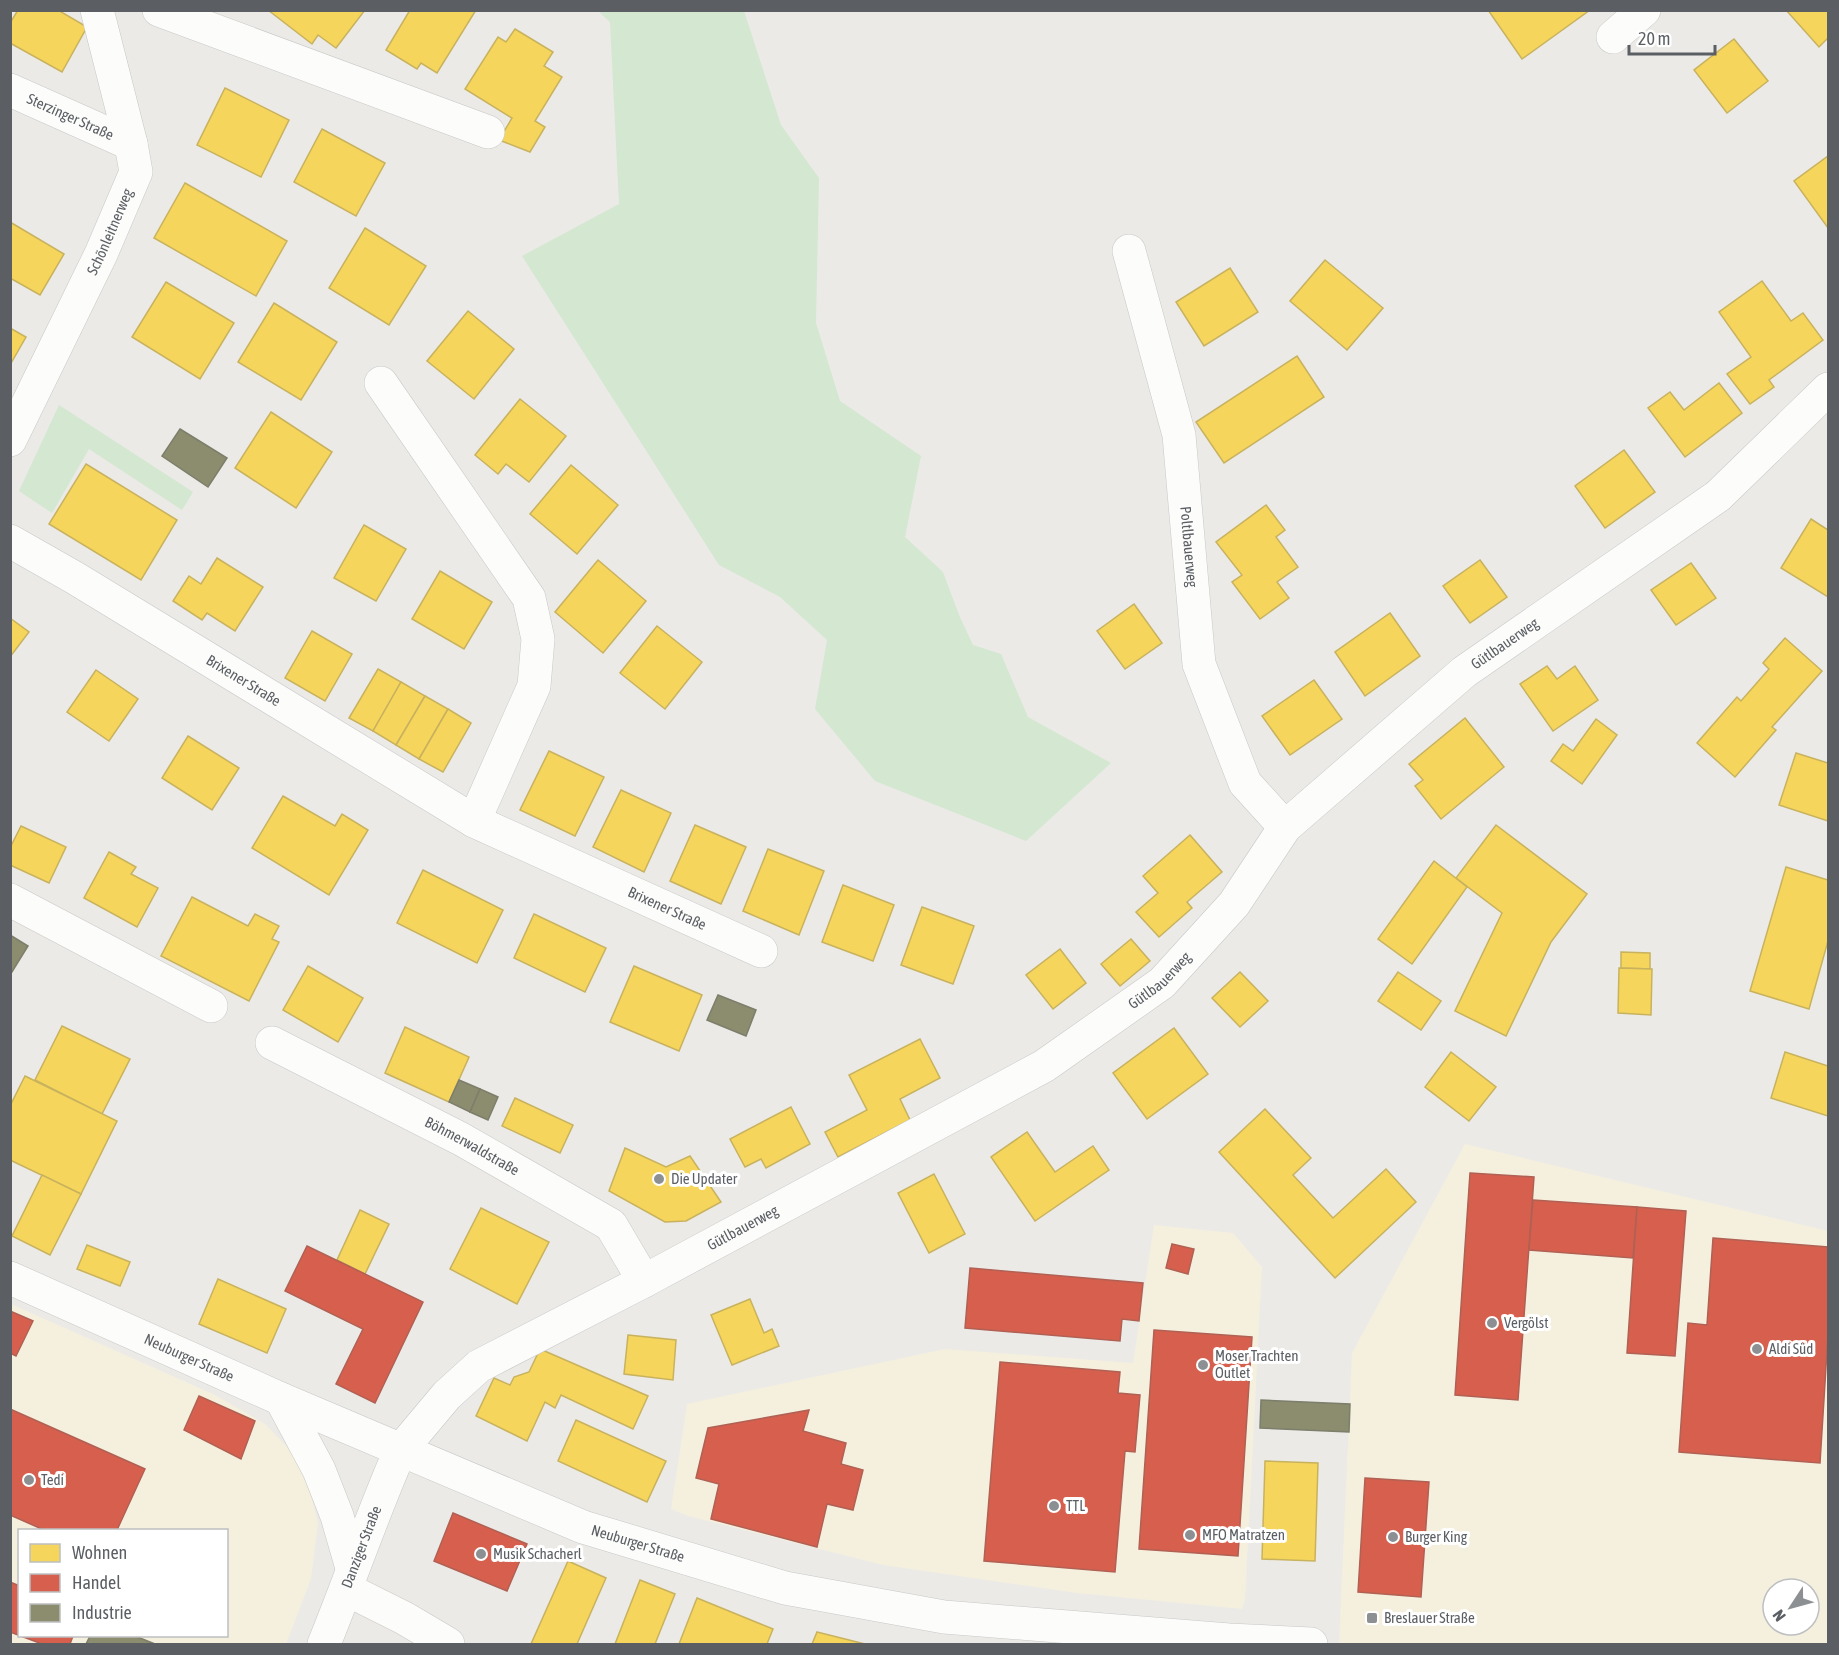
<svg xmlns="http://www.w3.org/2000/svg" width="1839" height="1655" font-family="'Asap Condensed',sans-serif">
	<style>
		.commercial { fill: #f5f0de; fill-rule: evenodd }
		.green { fill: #d3e7d1 }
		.homes { fill: #f6d55c; stroke: #c8b25e; stroke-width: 1.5 }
		.shops { fill: #d6604d; stroke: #b16054; stroke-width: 1.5 }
		.industry { fill: #8c8c6e; stroke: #7d7e6b; stroke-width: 1.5 }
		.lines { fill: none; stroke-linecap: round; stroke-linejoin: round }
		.minor-casing { stroke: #c8c8c8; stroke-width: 34 }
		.tertiary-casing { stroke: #c8c8c8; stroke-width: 34 }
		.minor { stroke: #fcfcfb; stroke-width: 33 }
		.tertiary { stroke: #fcfcfb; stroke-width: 33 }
		.poi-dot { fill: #8d9092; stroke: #fff; stroke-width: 2 }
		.labels { text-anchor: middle; stroke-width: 6; stroke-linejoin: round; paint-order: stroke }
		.street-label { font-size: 15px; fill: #5b5f64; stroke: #fff }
		.poi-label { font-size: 15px; fill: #5b5f64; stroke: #fff; text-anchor: start }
	</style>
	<rect width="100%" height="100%" fill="#ebeae6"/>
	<g class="commercial">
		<path d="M1465,1144L1828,1231V1644H1339L1352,1353ZM1773,1589H1809V1625H1773Z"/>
		<polygon points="1154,1225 1233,1233 1262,1267 1245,1599 1242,1609 1077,1593 883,1565 688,1516 671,1509 687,1404 945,1349 1133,1363"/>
		<path d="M11,1304L215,1395L265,1424L292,1452L308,1484L318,1523L311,1579L286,1644H11ZM20,1530H226V1636H20Z"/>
	</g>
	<g class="green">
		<polygon points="598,11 744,11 781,125 819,178 816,323 840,401 921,456 905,537 943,572 959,615 973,645 1001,654 1028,717 1111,763 1026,841 875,781 815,709 827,640 780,597 719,565 522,256 619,204 610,22"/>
		<polygon points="59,405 193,492 182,510 89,449 52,513 19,491"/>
	</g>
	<g class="homes">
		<polygon points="18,10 58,10 87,27 62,72 10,43 10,23"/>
		<polygon points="268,10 365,10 336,48 318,35 312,44"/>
		<polygon points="410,10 476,10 437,73 421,63 417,69 386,50"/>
		<polygon points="1488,10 1590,10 1522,59"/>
		<polygon points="1786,10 1828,10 1828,38 1819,47"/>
		<polygon points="515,29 553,52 544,66 562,77 535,121 545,127 530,152 499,140 512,118 465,89 498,37 506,42"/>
		<polygon points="1734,39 1768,81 1727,113 1694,70"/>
		<polygon points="225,88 289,120 261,177 197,145"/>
		<polygon points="322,129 385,163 356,216 294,182"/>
		<polygon points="1828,156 1828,228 1794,181"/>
		<polygon points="185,183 287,241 256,296 154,238"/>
		<polygon points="10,222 64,254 40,295 10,278"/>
		<polygon points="365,228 426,266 389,325 329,288"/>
		<polygon points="1325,260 1383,308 1347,350 1290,301"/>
		<polygon points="1230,268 1258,312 1204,346 1176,302"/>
		<polygon points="1762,281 1791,321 1803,313 1823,340 1769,380 1774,387 1750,404 1727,374 1751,357 1719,312"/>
		<polygon points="166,282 234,323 200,379 132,337"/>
		<polygon points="274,303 337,342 301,400 238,362"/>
		<polygon points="468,311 514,349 474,399 427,361"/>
		<polygon points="10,328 26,337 10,365"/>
		<polygon points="1297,356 1324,397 1224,463 1196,422"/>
		<polygon points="1719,383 1742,413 1685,457 1648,408 1670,392 1684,410"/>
		<polygon points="520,399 566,436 529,482 506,464 498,474 475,455"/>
		<polygon points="271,412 332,452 296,508 235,468"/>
		<polygon points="1624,450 1655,492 1605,528 1575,486"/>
		<polygon points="86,464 177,520 141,580 49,524"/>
		<polygon points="571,465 618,505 577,554 530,514"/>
		<polygon points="1266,505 1285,530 1276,537 1298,567 1277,582 1289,598 1260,619 1232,582 1242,575 1216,542"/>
		<polygon points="1811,519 1828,530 1828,597 1781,568"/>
		<polygon points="364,525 406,549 376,601 334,578"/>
		<polygon points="217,558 263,587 235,631 207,613 202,620 173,601 189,576 201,584"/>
		<polygon points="598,560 646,601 603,653 555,612"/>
		<polygon points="1480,560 1507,597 1470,623 1443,586"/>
		<polygon points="1691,563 1716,598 1676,625 1651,590"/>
		<polygon points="440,571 492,602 464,649 412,619"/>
		<polygon points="1134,604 1162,643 1125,669 1097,631"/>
		<polygon points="1390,613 1420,656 1365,696 1335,652"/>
		<polygon points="10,618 29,632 10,657"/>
		<polygon points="657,626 702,662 665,709 620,673"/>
		<polygon points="312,631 352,654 325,701 285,678"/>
		<polygon points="1785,638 1822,671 1772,727 1776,730 1735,777 1697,743 1737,697 1741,701 1769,669 1763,663"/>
		<polygon points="1547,666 1557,679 1575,666 1598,700 1553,731 1520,684"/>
		<polygon points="378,669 401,682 373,731 349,718"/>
		<polygon points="96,670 138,699 109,741 67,712"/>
		<polygon points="1314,680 1342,719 1290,755 1262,716"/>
		<polygon points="401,682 425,696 396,745 373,731"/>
		<polygon points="425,696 448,709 419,759 396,745"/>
		<polygon points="448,709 471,723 443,772 419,759"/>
		<polygon points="1465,718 1504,767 1441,819 1415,786 1423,780 1409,764"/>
		<polygon points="1596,719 1617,735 1582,784 1551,761 1563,744 1573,751"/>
		<polygon points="188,736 239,768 212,810 162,778"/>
		<polygon points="549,751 604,777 575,836 520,810"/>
		<polygon points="1796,753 1828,763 1828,821 1779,805"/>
		<polygon points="621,790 671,813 644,872 593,847"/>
		<polygon points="283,796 335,826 342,814 368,830 329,895 252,848"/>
		<polygon points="695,825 746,847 721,904 670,881"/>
		<polygon points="1496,825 1587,894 1551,942 1506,1036 1455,1011 1502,913 1456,878"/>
		<polygon points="21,826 66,847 49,883 10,865 10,848"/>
		<polygon points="1190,835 1222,872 1187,902 1192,908 1159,937 1136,912 1158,893 1143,876"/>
		<polygon points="768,849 824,871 799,935 743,911"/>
		<polygon points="109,852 136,867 131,874 158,888 137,927 84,898"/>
		<polygon points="1434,861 1467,887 1412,964 1378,939"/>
		<polygon points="1786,867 1828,880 1828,941 1809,1009 1750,991"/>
		<polygon points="423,870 503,910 477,963 397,923"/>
		<polygon points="843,885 894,905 873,961 822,942"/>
		<polygon points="192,897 248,926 255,914 279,926 272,939 279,942 249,1001 161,956"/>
		<polygon points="922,907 974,926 953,984 901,965"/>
		<polygon points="534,914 606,948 585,992 514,958"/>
		<polygon points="1131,939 1150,961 1120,986 1101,964"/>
		<polygon points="1060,949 1086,983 1053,1009 1026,975"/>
		<polygon points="1621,952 1650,953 1650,969 1621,968"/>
		<polygon points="308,966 363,998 338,1042 283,1010"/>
		<polygon points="634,966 702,995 679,1051 610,1022"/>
		<polygon points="1619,968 1652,969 1651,1015 1618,1013"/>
		<polygon points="1240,972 1268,1001 1240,1027 1212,998"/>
		<polygon points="1398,972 1441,1001 1421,1030 1378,1001"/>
		<polygon points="62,1026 130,1059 102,1114 35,1080"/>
		<polygon points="405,1027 469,1057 449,1102 385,1073"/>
		<polygon points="1174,1028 1208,1074 1147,1119 1113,1073"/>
		<polygon points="920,1039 940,1078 900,1099 910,1120 838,1157 825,1132 867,1110 849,1075"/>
		<polygon points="1451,1052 1496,1087 1469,1121 1425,1087"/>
		<polygon points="1785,1052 1828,1066 1828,1116 1771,1098"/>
		<polygon points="25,1076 117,1121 81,1194 10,1160 10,1106"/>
		<polygon points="515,1098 573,1125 560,1153 502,1126"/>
		<polygon points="791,1107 810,1144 766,1168 761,1159 745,1167 730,1139"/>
		<polygon points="1265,1109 1311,1158 1293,1175 1333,1218 1386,1169 1416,1202 1335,1278 1219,1152"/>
		<polygon points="1027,1132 1055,1172 1093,1146 1109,1170 1035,1221 991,1157"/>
		<polygon points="625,1148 666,1167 690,1156 721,1202 686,1221 665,1222 609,1191"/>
		<polygon points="934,1174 965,1234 929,1253 898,1193"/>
		<polygon points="42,1175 81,1194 50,1255 12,1236"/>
		<polygon points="481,1208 549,1242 517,1304 450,1269"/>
		<polygon points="360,1210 389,1224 365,1274 337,1260"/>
		<polygon points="87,1245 130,1262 120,1286 77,1269"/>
		<polygon points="218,1279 286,1309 267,1353 199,1324"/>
		<polygon points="750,1299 764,1333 772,1329 779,1346 732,1365 711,1315"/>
		<polygon points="628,1335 676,1340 673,1380 624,1374"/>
		<polygon points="540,1349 648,1396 633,1429 561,1395 555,1408 545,1402 527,1441 476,1416 494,1378 510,1385 514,1377 529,1372"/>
		<polygon points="576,1420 666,1461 647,1502 558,1461"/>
		<polygon points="1265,1461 1318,1463 1315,1561 1262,1559"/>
		<polygon points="568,1561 606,1578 577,1644 531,1644"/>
		<polygon points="640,1580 675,1594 655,1644 615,1644"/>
		<polygon points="697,1598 773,1629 767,1644 679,1644"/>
		<polygon points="817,1632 865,1644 812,1644"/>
	</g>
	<g class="shops">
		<polygon points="1470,1173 1534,1177 1518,1400 1455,1395"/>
		<polygon points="1533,1200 1637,1207 1633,1258 1529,1250"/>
		<polygon points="1637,1207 1686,1211 1675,1356 1627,1353"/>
		<polygon points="1713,1238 1828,1247 1828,1335 1820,1463 1679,1452 1688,1323 1707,1325"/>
		<polygon points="1172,1244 1194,1249 1188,1274 1166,1268"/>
		<polygon points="307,1246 423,1302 375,1403 336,1384 363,1329 285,1291"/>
		<polygon points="970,1268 1143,1283 1139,1321 1122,1319 1120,1341 965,1328"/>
		<polygon points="10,1311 33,1321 16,1356 10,1353"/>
		<polygon points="1154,1330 1252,1337 1238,1556 1139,1549"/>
		<polygon points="1000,1362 1120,1372 1118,1393 1140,1395 1135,1452 1125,1451 1115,1572 984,1561"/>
		<polygon points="199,1396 255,1421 241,1459 184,1430"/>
		<polygon points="10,1409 145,1469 117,1530 44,1530 10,1515"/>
		<polygon points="809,1410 803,1431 846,1443 841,1464 863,1470 853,1510 827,1504 817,1547 711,1519 719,1484 696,1478 708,1428"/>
		<polygon points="1365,1478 1429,1482 1421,1597 1358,1592"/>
		<polygon points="453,1513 527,1544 507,1591 434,1561"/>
		<polygon points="10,1582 20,1586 20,1636 73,1636 70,1644 42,1644 10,1632"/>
	</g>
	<g class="industry">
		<polygon points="180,429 227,458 208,487 162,456"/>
		<polygon points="10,935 28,946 10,975"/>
		<polygon points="718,995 756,1010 746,1036 707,1020"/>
		<polygon points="459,1080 480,1089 470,1112 449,1102"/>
		<polygon points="480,1089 498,1097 488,1120 470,1112"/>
		<polygon points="1261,1400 1350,1404 1349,1432 1260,1428"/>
		<polygon points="90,1636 135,1636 155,1644 86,1644"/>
	</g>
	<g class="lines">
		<g class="minor-casing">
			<g id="minor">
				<polyline points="159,10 488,132"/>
				<polyline points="1613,37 1644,10"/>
				<path id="s1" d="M10,90L131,144"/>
				<path id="s2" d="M1129,251L1179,435L1199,664L1245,783L1285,827"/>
				<polyline points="381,383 529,598 538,639 534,686 474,821"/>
				<path id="s3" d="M10,440L101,254L136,172L131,144L97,10"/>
				<path id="s4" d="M10,541L75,578L474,821L761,951"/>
				<polyline points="10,900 211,1006"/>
				<path id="s5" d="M272,1043L461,1139L611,1225L644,1281"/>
				<path id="s6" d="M400,1451L447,1395L479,1366L644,1281L1044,1066L1162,983L1234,904L1285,827L1464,672L1718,496L1828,389"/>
				<polyline points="346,1589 404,1618 448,1644"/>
			</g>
		</g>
		<g class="tertiary-casing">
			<g id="tertiary">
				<path id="s7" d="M10,1278L281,1399L583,1527L785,1588L944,1617L1229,1640L1311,1644"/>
				<polyline points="281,1399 319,1470 337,1516 352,1568"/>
				<path id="s8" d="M324,1644C350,1580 372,1515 400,1451"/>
			</g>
		</g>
		<use href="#minor" class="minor"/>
		<use href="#tertiary" class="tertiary"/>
	</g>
	<g class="poi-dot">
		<circle cx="659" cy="1179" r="6"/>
		<circle cx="1492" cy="1323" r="6"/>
		<circle cx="1757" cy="1349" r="6"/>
		<circle cx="1203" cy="1365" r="6"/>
		<circle cx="29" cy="1480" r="6"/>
		<circle cx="1054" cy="1506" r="6"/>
		<circle cx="1190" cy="1535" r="6"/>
		<circle cx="1393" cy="1537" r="6"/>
		<circle cx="481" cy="1554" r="6"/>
		<rect x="1366" y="1612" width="12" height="12" rx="3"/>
	</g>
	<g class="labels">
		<g class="street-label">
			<text dy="5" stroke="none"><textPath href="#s1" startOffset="66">Sterzinger Straße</textPath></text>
			<text dy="5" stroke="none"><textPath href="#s3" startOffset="231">Schönleitnerweg</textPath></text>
			<text dy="5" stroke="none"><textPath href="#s2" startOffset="303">Poltlbauerweg</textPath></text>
			<text dy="5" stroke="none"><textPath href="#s6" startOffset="1386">Gütlbauerweg</textPath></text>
			<text dy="5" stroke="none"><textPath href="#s4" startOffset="272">Brixener Straße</textPath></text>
			<text dy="5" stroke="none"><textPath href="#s4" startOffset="754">Brixener Straße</textPath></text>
			<text dy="5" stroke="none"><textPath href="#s6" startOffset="900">Gütlbauerweg</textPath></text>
			<text dy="5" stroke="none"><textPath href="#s5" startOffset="225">Böhmerwaldstraße</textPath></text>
			<text dy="5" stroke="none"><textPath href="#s6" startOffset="414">Gütlbauerweg</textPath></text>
			<text dy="5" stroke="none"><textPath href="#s7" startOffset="196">Neuburger Straße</textPath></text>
			<text dy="5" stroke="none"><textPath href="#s7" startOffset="682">Neuburger Straße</textPath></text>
			<text dy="5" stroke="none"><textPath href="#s8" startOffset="104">Danziger Straße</textPath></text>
		</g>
		<g class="poi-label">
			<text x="671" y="1184">Die Updater</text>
			<text x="1504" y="1328">Vergölst</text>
			<text x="1769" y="1354">Aldi Süd</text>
			<text x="1215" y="1361">Moser Trachten<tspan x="1215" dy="17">Outlet</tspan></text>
			<text x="41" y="1485">Tedi</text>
			<text x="1066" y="1511">TTL</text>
			<text x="1202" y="1540">MFO Matratzen</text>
			<text x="1405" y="1542">Burger King</text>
			<text x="493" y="1559">Musik Schacherl</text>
			<text x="1384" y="1623">Breslauer Straße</text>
		</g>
	</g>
	<rect width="1839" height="1655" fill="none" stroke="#5b5f64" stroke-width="24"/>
	<rect x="18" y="1529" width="210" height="108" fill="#ffffff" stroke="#bdbfc1" stroke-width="1.5"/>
	<rect x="30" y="1544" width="30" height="18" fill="#f6d55c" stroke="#bdbfc1" stroke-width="1.5"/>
	<text x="72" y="1559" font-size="18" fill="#5b5f64">Wohnen</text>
	<rect x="30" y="1574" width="30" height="18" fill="#d6604d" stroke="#bdbfc1" stroke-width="1.5"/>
	<text x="72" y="1589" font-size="18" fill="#5b5f64">Handel</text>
	<rect x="30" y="1604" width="30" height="18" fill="#8c8c6e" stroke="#bdbfc1" stroke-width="1.5"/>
	<text x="72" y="1619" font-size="18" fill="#5b5f64">Industrie</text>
	<g transform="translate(1791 1607) rotate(234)"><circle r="28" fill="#ffffff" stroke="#bdbfc1" stroke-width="1.5"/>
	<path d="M0-4.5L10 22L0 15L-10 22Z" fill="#8d9092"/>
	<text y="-9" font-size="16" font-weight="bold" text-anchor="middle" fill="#5b5f64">N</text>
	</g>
	<path d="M1629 45v9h86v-9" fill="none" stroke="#5b5f64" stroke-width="3"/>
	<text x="1638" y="45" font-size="18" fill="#5b5f64" stroke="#ffffff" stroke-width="4.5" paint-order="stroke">20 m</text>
</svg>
